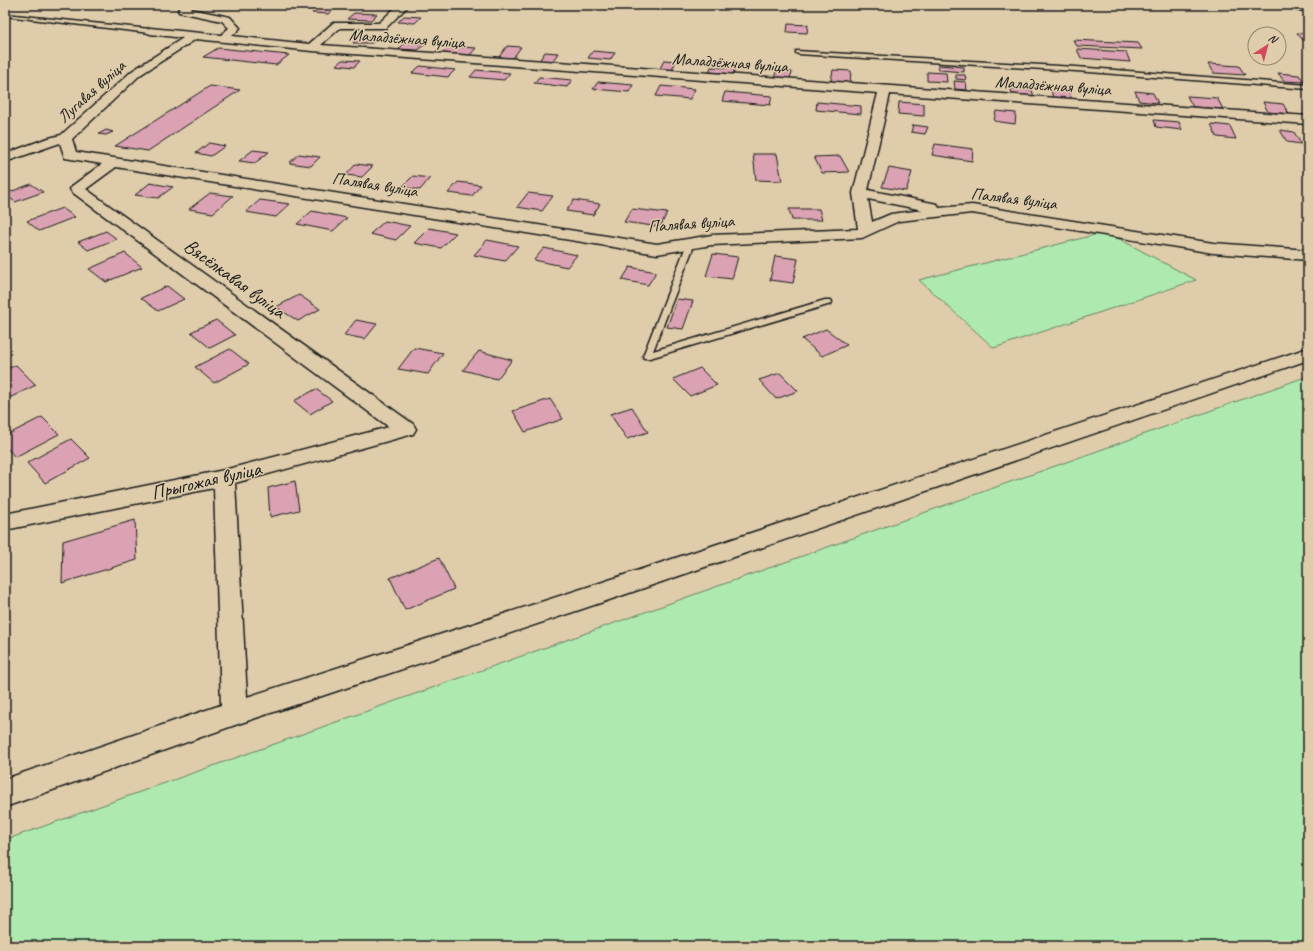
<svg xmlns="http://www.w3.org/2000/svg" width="1313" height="951" font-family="Caveat,sans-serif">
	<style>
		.green { fill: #aeeaaf; stroke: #658366 }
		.building { fill: #daa2b3; stroke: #1c1c1c }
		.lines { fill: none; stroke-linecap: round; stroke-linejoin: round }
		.lane-casing { stroke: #1c1c1c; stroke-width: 3 }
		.street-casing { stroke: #1c1c1c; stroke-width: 3 }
		.lane { fill: #deccaa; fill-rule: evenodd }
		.street { fill: #deccaa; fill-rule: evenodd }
		.labels { text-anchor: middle; stroke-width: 3; stroke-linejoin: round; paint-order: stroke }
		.far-street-label { font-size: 17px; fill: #1c1c1c; stroke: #deccaa }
		.street-label { font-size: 20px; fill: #1c1c1c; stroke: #deccaa }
	</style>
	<rect width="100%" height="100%" fill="#deccaa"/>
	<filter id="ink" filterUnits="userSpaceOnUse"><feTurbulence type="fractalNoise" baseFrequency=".025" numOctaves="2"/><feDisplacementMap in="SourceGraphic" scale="8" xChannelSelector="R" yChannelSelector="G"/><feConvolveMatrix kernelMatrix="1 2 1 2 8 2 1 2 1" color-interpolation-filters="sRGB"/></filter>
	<g filter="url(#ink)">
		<g class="green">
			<polygon points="1106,232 1196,280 994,348 919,280"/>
			<polygon points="1308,376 1308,946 5,946 5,840"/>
		</g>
		<g class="building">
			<polygon points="207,5 226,5 221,8 205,6"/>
			<polygon points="1293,5 1306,5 1308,12 1295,11"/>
			<polygon points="319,7 335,8 328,14 312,13"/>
			<polygon points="354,13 377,14 371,20 347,19"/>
			<polygon points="404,16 421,17 415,23 398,22"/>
			<polygon points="788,24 808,25 807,33 787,32"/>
			<polygon points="1297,33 1308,34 1308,40 1303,40"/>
			<polygon points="358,37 376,38 372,43 353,43"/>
			<polygon points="1073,40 1138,43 1142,49 1077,46"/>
			<polygon points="406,42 425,44 418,50 399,49"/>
			<polygon points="448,46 476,48 470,55 441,53"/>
			<polygon points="507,46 521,47 513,58 499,57"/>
			<polygon points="218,48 289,55 276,65 203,57"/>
			<polygon points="1077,49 1126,52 1130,62 1081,58"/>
			<polygon points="593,51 615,53 610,60 588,58"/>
			<polygon points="545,52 558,53 552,62 539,61"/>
			<polygon points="342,60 360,61 354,67 336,65"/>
			<polygon points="664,60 676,61 672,70 660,69"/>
			<polygon points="1208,64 1239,66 1245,75 1213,73"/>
			<polygon points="938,65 964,67 964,72 939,70"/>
			<polygon points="420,66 455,70 448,77 412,73"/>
			<polygon points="711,67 735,68 733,74 709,72"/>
			<polygon points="476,70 510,73 504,80 470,77"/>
			<polygon points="833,70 851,71 850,83 831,81"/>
			<polygon points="776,71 792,72 790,78 775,77"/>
			<polygon points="927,72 946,73 947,82 927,81"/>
			<polygon points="1278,73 1299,75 1305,82 1284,81"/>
			<polygon points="956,75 965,75 966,80 956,79"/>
			<polygon points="539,77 572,80 567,87 534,83"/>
			<polygon points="954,81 966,82 967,90 955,89"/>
			<polygon points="598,82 633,85 629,92 593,89"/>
			<polygon points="210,86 240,90 148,151 115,146"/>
			<polygon points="661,86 695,89 690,99 656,96"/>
			<polygon points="1050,87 1068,88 1072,100 1053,98"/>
			<polygon points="1011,88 1032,90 1034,97 1012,95"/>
			<polygon points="1135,91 1153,93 1158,103 1139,101"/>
			<polygon points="725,92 772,96 770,105 722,101"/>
			<polygon points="1187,96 1217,98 1223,109 1193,107"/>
			<polygon points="817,102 861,106 861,114 816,110"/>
			<polygon points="899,102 924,104 924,116 898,114"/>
			<polygon points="1263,102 1283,104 1289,114 1268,112"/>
			<polygon points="996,111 1016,113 1015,124 994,121"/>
			<polygon points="1154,120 1179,122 1182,130 1156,127"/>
			<polygon points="1211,124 1230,126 1236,139 1217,137"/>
			<polygon points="913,125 928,127 925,134 911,132"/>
			<polygon points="106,130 113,132 106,135 99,134"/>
			<polygon points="1280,130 1294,132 1301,144 1287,142"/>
			<polygon points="209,143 225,146 211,156 196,153"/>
			<polygon points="935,144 973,149 972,161 932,155"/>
			<polygon points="253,150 269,152 255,163 239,161"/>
			<polygon points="299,154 320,157 311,166 289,163"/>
			<polygon points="753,154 777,154 782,181 756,180"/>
			<polygon points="840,156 849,172 822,173 814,157"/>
			<polygon points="356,164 373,166 362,177 346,175"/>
			<polygon points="889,168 912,172 906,191 882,187"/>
			<polygon points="413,176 430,178 420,190 402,187"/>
			<polygon points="458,182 481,185 472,196 448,193"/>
			<polygon points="150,183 173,187 158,198 135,195"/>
			<polygon points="31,184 43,192 15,202 5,194"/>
			<polygon points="210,193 233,196 213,213 189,209"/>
			<polygon points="528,193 553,196 542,211 517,207"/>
			<polygon points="260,200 290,204 276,217 246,212"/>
			<polygon points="574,200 600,204 593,215 566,211"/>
			<polygon points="62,208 75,217 39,231 27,221"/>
			<polygon points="632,209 667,213 660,227 624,222"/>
			<polygon points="789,209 819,209 822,220 792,220"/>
			<polygon points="312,211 347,218 333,231 297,224"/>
			<polygon points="385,221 410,226 396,240 370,234"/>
			<polygon points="429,228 456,233 441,248 414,243"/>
			<polygon points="106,231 117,239 88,250 78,242"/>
			<polygon points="487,240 518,246 505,261 474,255"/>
			<polygon points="544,248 577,255 567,267 534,260"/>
			<polygon points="125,253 142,267 106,282 89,269"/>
			<polygon points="713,254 738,257 732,279 706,276"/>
			<polygon points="775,256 798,259 793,283 770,280"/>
			<polygon points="630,267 656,272 648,285 622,280"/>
			<polygon points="167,286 184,299 158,311 141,298"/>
			<polygon points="299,295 320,309 298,321 276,307"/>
			<polygon points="677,299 693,301 683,329 667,327"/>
			<polygon points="216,320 235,335 210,348 191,332"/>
			<polygon points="356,320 377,324 365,339 344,335"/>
			<polygon points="826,329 847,345 822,356 802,339"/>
			<polygon points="414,348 443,353 428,374 398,369"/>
			<polygon points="230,349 249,364 214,383 195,367"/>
			<polygon points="479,351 512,360 497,379 463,370"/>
			<polygon points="16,365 36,385 5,400 5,370"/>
			<polygon points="700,368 717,385 690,396 673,379"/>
			<polygon points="780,373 798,391 776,399 759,380"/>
			<polygon points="316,389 332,401 310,414 294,401"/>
			<polygon points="550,399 563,419 525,432 513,411"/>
			<polygon points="632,407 648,432 627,439 610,414"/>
			<polygon points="42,417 59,434 15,457 5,446 5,436"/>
			<polygon points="71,439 90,458 45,483 27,463"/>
			<polygon points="295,481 299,510 270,517 268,488"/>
			<polygon points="135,520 137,560 62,583 63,541"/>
			<polygon points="439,558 454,589 405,610 390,578"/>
		</g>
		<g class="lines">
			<g class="lane-casing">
				<g id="lane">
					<polygon points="5,14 150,29 153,31 150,33 5,16"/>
					<polygon points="796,51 1076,67 1308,85 1308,89 1076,71 798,54 796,53"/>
					<polygon points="688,241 694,241 695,243 653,351 825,300 831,300 832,302 831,304 650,358 644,358 643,356"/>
				</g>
			</g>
			<g class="street-casing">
				<path id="street" d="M183,5H195L191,9L230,17L240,28L232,36L309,44L333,23H379L398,5H409L386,28H340L321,45L1308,116V124L890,94L868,190L937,204L939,208L972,205L1213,243L1308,250V260L1213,253L972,213L899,221L862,238L712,245L657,254L116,167L86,189L413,424L416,429L413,434L235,483L247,697L606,581L1308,348V360L606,601L235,725L5,807V779L221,705L214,488L5,530V514L224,470L389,427L72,192L70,189L72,186L102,164L65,158L60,143L5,162V154L45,139L61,135L132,71L183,38L150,34L145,31L146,29L150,28L221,35L229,28L222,21L179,12L178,10ZM196,39L312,51L878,93L853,193L858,229L712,235L657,244L76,152L72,139L140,75ZM868,199L923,210L891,214L872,222Z"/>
			</g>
			<use href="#lane" class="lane"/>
			<use href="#street" class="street"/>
		</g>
	</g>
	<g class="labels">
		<g class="far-street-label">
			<text transform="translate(407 38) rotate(4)" y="6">Маладзёжная вуліца</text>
			<text transform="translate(730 62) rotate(4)" y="6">Маладзёжная вуліца</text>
			<text transform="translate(1053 85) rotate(4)" y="6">Маладзёжная вуліца</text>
			<text transform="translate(91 91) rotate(-42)" y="6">Лугавая вуліца</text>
			<text transform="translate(375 184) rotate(9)" y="6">Палявая вуліца</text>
			<text transform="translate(1014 198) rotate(7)" y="6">Палявая вуліца</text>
			<text transform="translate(691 223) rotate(-4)" y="6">Палявая вуліца</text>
		</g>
		<g class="street-label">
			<text transform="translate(235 278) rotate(36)" y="7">Вясёлкавая вуліца</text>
			<text transform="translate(206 480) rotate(-13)" y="7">Прыгожая вуліца</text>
		</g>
	</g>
	<rect width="1313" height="951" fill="none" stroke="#deccaa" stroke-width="20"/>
	<rect x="10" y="10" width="1293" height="931" fill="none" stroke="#1c1c1c" stroke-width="1.5" filter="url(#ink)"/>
	<g transform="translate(1267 46) rotate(36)"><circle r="19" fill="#deccaa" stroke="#908671"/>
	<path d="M0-3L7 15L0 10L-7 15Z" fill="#d1495b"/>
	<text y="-6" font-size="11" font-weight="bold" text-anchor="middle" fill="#1c1c1c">N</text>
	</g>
</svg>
